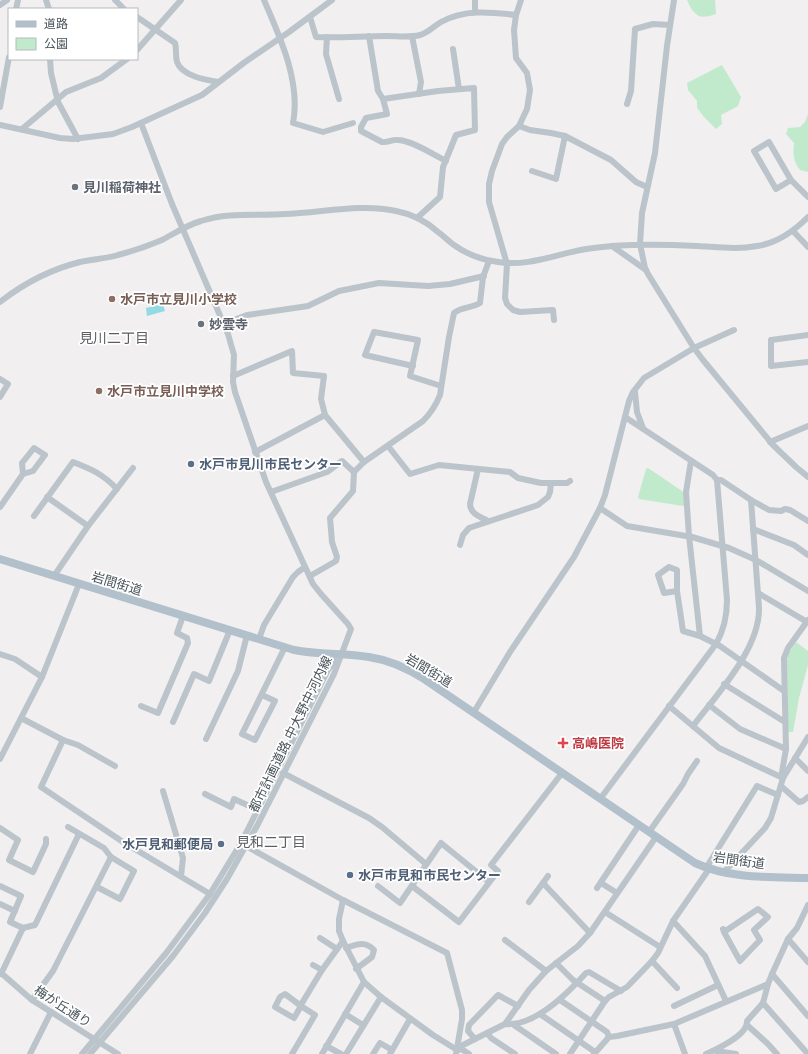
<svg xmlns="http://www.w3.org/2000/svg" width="808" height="1054" font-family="Roboto,'Noto Sans JP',sans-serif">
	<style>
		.green { fill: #c1eacd }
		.water { fill: #93dae3 }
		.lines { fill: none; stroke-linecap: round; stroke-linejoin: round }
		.minor { stroke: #bbc4ca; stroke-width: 6 }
		.major { stroke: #b1c0cb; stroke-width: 8 }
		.worship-dot { fill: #6b7280; stroke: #fff; stroke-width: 1.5 }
		.education-dot { fill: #8d6e63; stroke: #fff; stroke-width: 1.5 }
		.service-dot { fill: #5c6f8a; stroke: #fff; stroke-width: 1.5 }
		.health-dot { fill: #e0444e; stroke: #fff; stroke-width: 1.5 }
		.labels { text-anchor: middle; stroke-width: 3.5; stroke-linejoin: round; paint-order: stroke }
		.worship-label { font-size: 13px; font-weight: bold; fill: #5b616d; stroke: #fff; text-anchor: start }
		.education-label { font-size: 13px; font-weight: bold; fill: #785e54; stroke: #fff; text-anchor: start }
		.service-label { font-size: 13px; font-weight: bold; fill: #4e5e75; stroke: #fff; text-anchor: start }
		.street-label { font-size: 13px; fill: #48535a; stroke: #fff }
		.health-label { font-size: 13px; font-weight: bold; fill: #be3a42; stroke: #fff; text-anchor: start }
		.neighbourhood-label { font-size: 14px; fill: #5c6063; stroke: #fff }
	</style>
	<rect width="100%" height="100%" fill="#f1efef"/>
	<g class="green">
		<path d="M687,0H715L716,14C699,20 694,16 687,0Z"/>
		<polygon points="722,65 741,97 738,106 721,115 722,124 716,129 704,117 697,108 697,101 688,90 687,83"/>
		<path d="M808,114V172L800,170C793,161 793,154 794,143L786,134L788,128L800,127L805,122Z"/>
		<polygon points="648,468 682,491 684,494 685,504 683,506 639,499 638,497 646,469"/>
		<polygon points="796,642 808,651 808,665 799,698 793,732 788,732 787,660 788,654"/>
	</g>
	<polygon class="water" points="163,304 165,311 147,316 146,308"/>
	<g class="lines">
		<g class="minor">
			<polyline points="46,0 49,9"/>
			<polyline points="115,0 124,9"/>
			<path d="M264,0C280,37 301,82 293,123L323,132L353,123"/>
			<polyline points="521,0 516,15 514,30 516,58 527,73 530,90 527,109 519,126 507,137 502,144 492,171 489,184 489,202 507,264 505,298 507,304 513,310 520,312 553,310 554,320"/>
			<polyline points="674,0 667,46 655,153 642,213 640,244 645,268 648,274 694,348 703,360 773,445 796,467 808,477"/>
			<polyline points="0,5 7,0"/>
			<polyline points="16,9 18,0"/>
			<polyline points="475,12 475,0"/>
			<path d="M137,17L175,43C177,49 175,55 177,62C182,76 206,80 218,82"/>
			<path d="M310,17L316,37C340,38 363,36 386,36C398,36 409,38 420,35C428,33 434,26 441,22C464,9 490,12 516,15"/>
			<polyline points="369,36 378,91 383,99 438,91 474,88 475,130 456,135 443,167 440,197 417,218"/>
			<polyline points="412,36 421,82 419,94"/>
			<polyline points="327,37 326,54 339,99"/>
			<polyline points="453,49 459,89"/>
			<polyline points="137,50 181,0"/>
			<polyline points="50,59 51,73 58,102 78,139"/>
			<path d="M383,99L387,114L366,118L361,127V131L382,142C388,143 393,139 398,140C411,140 434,155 446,161"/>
			<polyline points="627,104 631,91 635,29 653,24 670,25"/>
			<polyline points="0,107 9,57"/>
			<polyline points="0,125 60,138 73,139 113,134 132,127 202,95 245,62 289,32 332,0"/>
			<polyline points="519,126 530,130 551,133 565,136 611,160 636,182 647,187"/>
			<polyline points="22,129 66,92 101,78 127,59"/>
			<polyline points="532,171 556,179 565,136"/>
			<polyline points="791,180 776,189 754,151 769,142 791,180 808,197"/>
			<polyline points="793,231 808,247"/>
			<polyline points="612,246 646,270"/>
			<path d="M0,302C23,284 52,269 80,262C92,259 105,259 118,255C133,251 148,246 162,240C175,233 187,225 201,221C229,212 257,216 285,214C321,213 361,203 396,211C412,214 426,221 438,232C444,236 448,241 454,245C468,255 482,260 498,262C528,267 556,254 586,249C622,243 660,244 697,246C717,247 737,250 757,246C777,243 794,231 808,217"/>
			<polyline points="223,324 247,315 308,306 339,291 379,283 428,286 450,284 484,276"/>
			<polyline points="808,335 771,340 771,366 808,362"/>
			<polyline points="413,366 365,355 374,332 418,340 410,376 441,386"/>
			<polyline points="233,376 292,351 293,373 324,376 321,399 325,415 364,462"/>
			<polyline points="0,379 8,384 0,397"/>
			<polyline points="635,392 637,412 643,428"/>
			<polyline points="770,442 808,426"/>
			<polyline points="388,446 410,474 439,465 510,472 518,478 541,483 567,483 570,481"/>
			<polyline points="255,452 325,415"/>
			<polyline points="691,461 686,492 689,536 700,636"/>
			<path d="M478,469L470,504C470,514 481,517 488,521"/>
			<polyline points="717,480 721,480 751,500 769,510 781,511 785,509 790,510 808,521"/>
			<polyline points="271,492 327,472 342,461 354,472"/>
			<polyline points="47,497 88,526"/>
			<polyline points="0,507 23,474 33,471 45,455 34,448 22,463 23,474"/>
			<polyline points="600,508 627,526 692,537 729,548 756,560 808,591"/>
			<path d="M34,516L73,462C91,469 103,474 117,489"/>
			<polyline points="753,529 794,545 808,555"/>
			<polyline points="460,545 463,535 469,528 538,505 548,497 550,492 551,483"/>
			<polyline points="54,576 88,526 133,468"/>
			<path d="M310,576L336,561L337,557L332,542L330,518L353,491L354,472L364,462L423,421C431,413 436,405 440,395L449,337L454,313C461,307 472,308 480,303L483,277L489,261"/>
			<polyline points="677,591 664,593 658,575 669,567 677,570 677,591 683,631 700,636 720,646 784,691"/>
			<polyline points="758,593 807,622"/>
			<polyline points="259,639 264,625 293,577 298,572 305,567"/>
			<polyline points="0,654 15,659 42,677"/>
			<polyline points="724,684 785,722"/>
			<polyline points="262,695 275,701 255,740 242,734 285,647"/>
			<polyline points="709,705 740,729 786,749"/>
			<polyline points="141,706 158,713 188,643 187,638 177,633 183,616"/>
			<polyline points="669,706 719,748 783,778"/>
			<polyline points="474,712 510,652 574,557 600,508 605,495 629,401 633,392 644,378 694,348 734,330"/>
			<polyline points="21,718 63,740 78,745 115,766"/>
			<polyline points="173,722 194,674 209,681 230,630"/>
			<path d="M693,726C717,694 760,649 759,608L751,500"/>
			<polyline points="206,739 238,671 247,635"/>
			<polyline points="63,740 41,787 123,842 210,894"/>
			<polyline points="795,758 808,771"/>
			<polyline points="0,759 42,677 79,584"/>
			<polyline points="283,773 369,818 382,827 426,864"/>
			<polyline points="783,778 782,772 786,749 784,658 788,648 808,620"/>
			<polyline points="781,786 799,802 803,801 808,797"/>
			<polyline points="163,791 183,858 181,876"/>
			<polyline points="205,794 231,807 234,799 258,810"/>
			<path d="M600,799L716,644C724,630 727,616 727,600L717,480L713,475L625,417"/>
			<polyline points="68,827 104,848 111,857 134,871 120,899 97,887"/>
			<polyline points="0,828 18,840 9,860 33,872 46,844 46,839"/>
			<polyline points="649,832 683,784 688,774 697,761"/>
			<polyline points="244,845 343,900 447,953 462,1010 462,1019 456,1054"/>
			<polyline points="706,868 757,786 778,795"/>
			<polyline points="723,873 765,828 771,818 783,778 808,737"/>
			<polyline points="543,883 590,933"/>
			<polyline points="601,883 617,893"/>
			<polyline points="0,886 21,896 10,922 23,928 35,925 79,834"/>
			<polyline points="378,886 400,903 441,843 489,882"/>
			<polyline points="412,886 459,922 498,871 491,865 562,773"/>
			<polyline points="597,888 639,825"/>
			<polyline points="343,900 339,919 339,931 343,941 364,982 381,997 433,1035 454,1048 463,1050 469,1054"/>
			<polyline points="529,902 548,876"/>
			<polyline points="0,904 15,911"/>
			<polyline points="605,912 660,947"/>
			<polyline points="673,921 705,956 726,1001"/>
			<polyline points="723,929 724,932 740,961 760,940 754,930 768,917 758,909 724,932"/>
			<polyline points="320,938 337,949"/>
			<polyline points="788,939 808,962"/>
			<polyline points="505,940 546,971"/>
			<path d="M346,948C358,944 365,941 374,950L372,957L356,969"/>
			<polyline points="652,961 677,988"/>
			<polyline points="556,963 573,980 605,1001"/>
			<polyline points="313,965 322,970"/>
			<polyline points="0,972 32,1000 118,1054"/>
			<polyline points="1,974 23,928"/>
			<polyline points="772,974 808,1016"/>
			<polygon points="285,994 301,1006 294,1018 275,1007 280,997"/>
			<polyline points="32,1000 53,971 111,857"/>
			<polyline points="560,1000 607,1032 609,1037"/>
			<polyline points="763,1003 808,1054"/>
			<polyline points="674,1006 718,985"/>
			<polyline points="345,1014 363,1025"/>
			<polyline points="540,1014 595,1052"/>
			<path d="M505,1024C534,1027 568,993 586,973L589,972L621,991"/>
			<polyline points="674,1024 685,1054"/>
			<polyline points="514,1025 556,1054"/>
			<polyline points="747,1025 768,1044 777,1054"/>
			<polyline points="487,1033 491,1038 515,1054"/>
			<polyline points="475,1039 468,1031 469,1025 498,995 518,1006"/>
			<polyline points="326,1046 341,1054"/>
			<polyline points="458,1049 463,1045 505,1024 529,990 546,971 578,946 590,933 656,837"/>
			<polyline points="716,1051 736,1054"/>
			<polyline points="30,1054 51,1012"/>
			<polyline points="82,1054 167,952 210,894 241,843 328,670 338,657"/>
			<polyline points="90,1054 173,956 205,913 227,879 257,826 334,674 351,629 348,624 321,594 313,584 266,482 235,392 233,382 234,355 228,334 172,204 141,123"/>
			<polyline points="292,1054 315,1015 301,1006 302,1003 322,970 343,941"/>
			<polyline points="322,1054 364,982"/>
			<polyline points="346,1054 381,997"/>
			<polyline points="373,1054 380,1043 392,1050"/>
			<polyline points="390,1054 410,1019"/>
			<polyline points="570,1054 605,1001 609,997 627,987 652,961 658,953 673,921 709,869"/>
			<polyline points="594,1054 609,1037 617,1036 674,1024 768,984"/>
			<path d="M706,1054C717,1049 748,1035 747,1021L763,1003L768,984L772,974L788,939L797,928L808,905"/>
		</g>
		<path class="major" d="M0,559L294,650C319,655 344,653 369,657C389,660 407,668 424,679L695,863C730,879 770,877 808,878"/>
	</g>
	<g class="worship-dot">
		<circle cx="75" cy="187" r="4"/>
		<circle cx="201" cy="324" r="4"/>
	</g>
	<g class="education-dot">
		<circle cx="112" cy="299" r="4"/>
		<circle cx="99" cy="391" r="4"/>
	</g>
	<g class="service-dot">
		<circle cx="191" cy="464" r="4"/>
		<circle cx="221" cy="844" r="4"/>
		<circle cx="350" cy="875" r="4"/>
	</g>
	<path class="health-dot" d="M561 737h4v4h4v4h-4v4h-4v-4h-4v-4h4z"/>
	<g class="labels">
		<g class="worship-label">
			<text x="83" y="192">見川稲荷神社</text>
			<text x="209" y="329">妙雲寺</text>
		</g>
		<g class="education-label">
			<text x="120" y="304">水戸市立見川小学校</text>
			<text x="107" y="396">水戸市立見川中学校</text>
		</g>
		<g class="service-label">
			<text x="199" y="469">水戸市見川市民センター</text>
			<text x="213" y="849" text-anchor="end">水戸見和郵便局</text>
			<text x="358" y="880">水戸市見和市民センター</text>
		</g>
		<g class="street-label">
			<text transform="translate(117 583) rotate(17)" y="5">岩間街道</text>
			<text transform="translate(429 670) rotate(31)" y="5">岩間街道</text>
			<text transform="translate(290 734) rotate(-64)" y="5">都市計画道路 中大野中河内線</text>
			<text transform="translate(739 860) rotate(8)" y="5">岩間街道</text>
			<text transform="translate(63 1006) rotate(33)" y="5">梅が丘通り</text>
		</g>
		<g class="health-label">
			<text x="572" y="748">高嶋医院</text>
		</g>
		<g class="neighbourhood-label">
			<text x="114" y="343">見川二丁目</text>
			<text x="271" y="847">見和二丁目</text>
		</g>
	</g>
	<rect x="8" y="8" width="130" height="52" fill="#ffffff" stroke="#b6babd"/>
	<rect x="16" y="21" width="20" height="6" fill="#b1c0cb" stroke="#b6babd"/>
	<text x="44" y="28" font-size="12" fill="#48535a">道路</text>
	<rect x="16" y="38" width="20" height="12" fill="#c1eacd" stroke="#b6babd"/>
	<text x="44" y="48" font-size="12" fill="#48535a">公園</text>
</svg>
